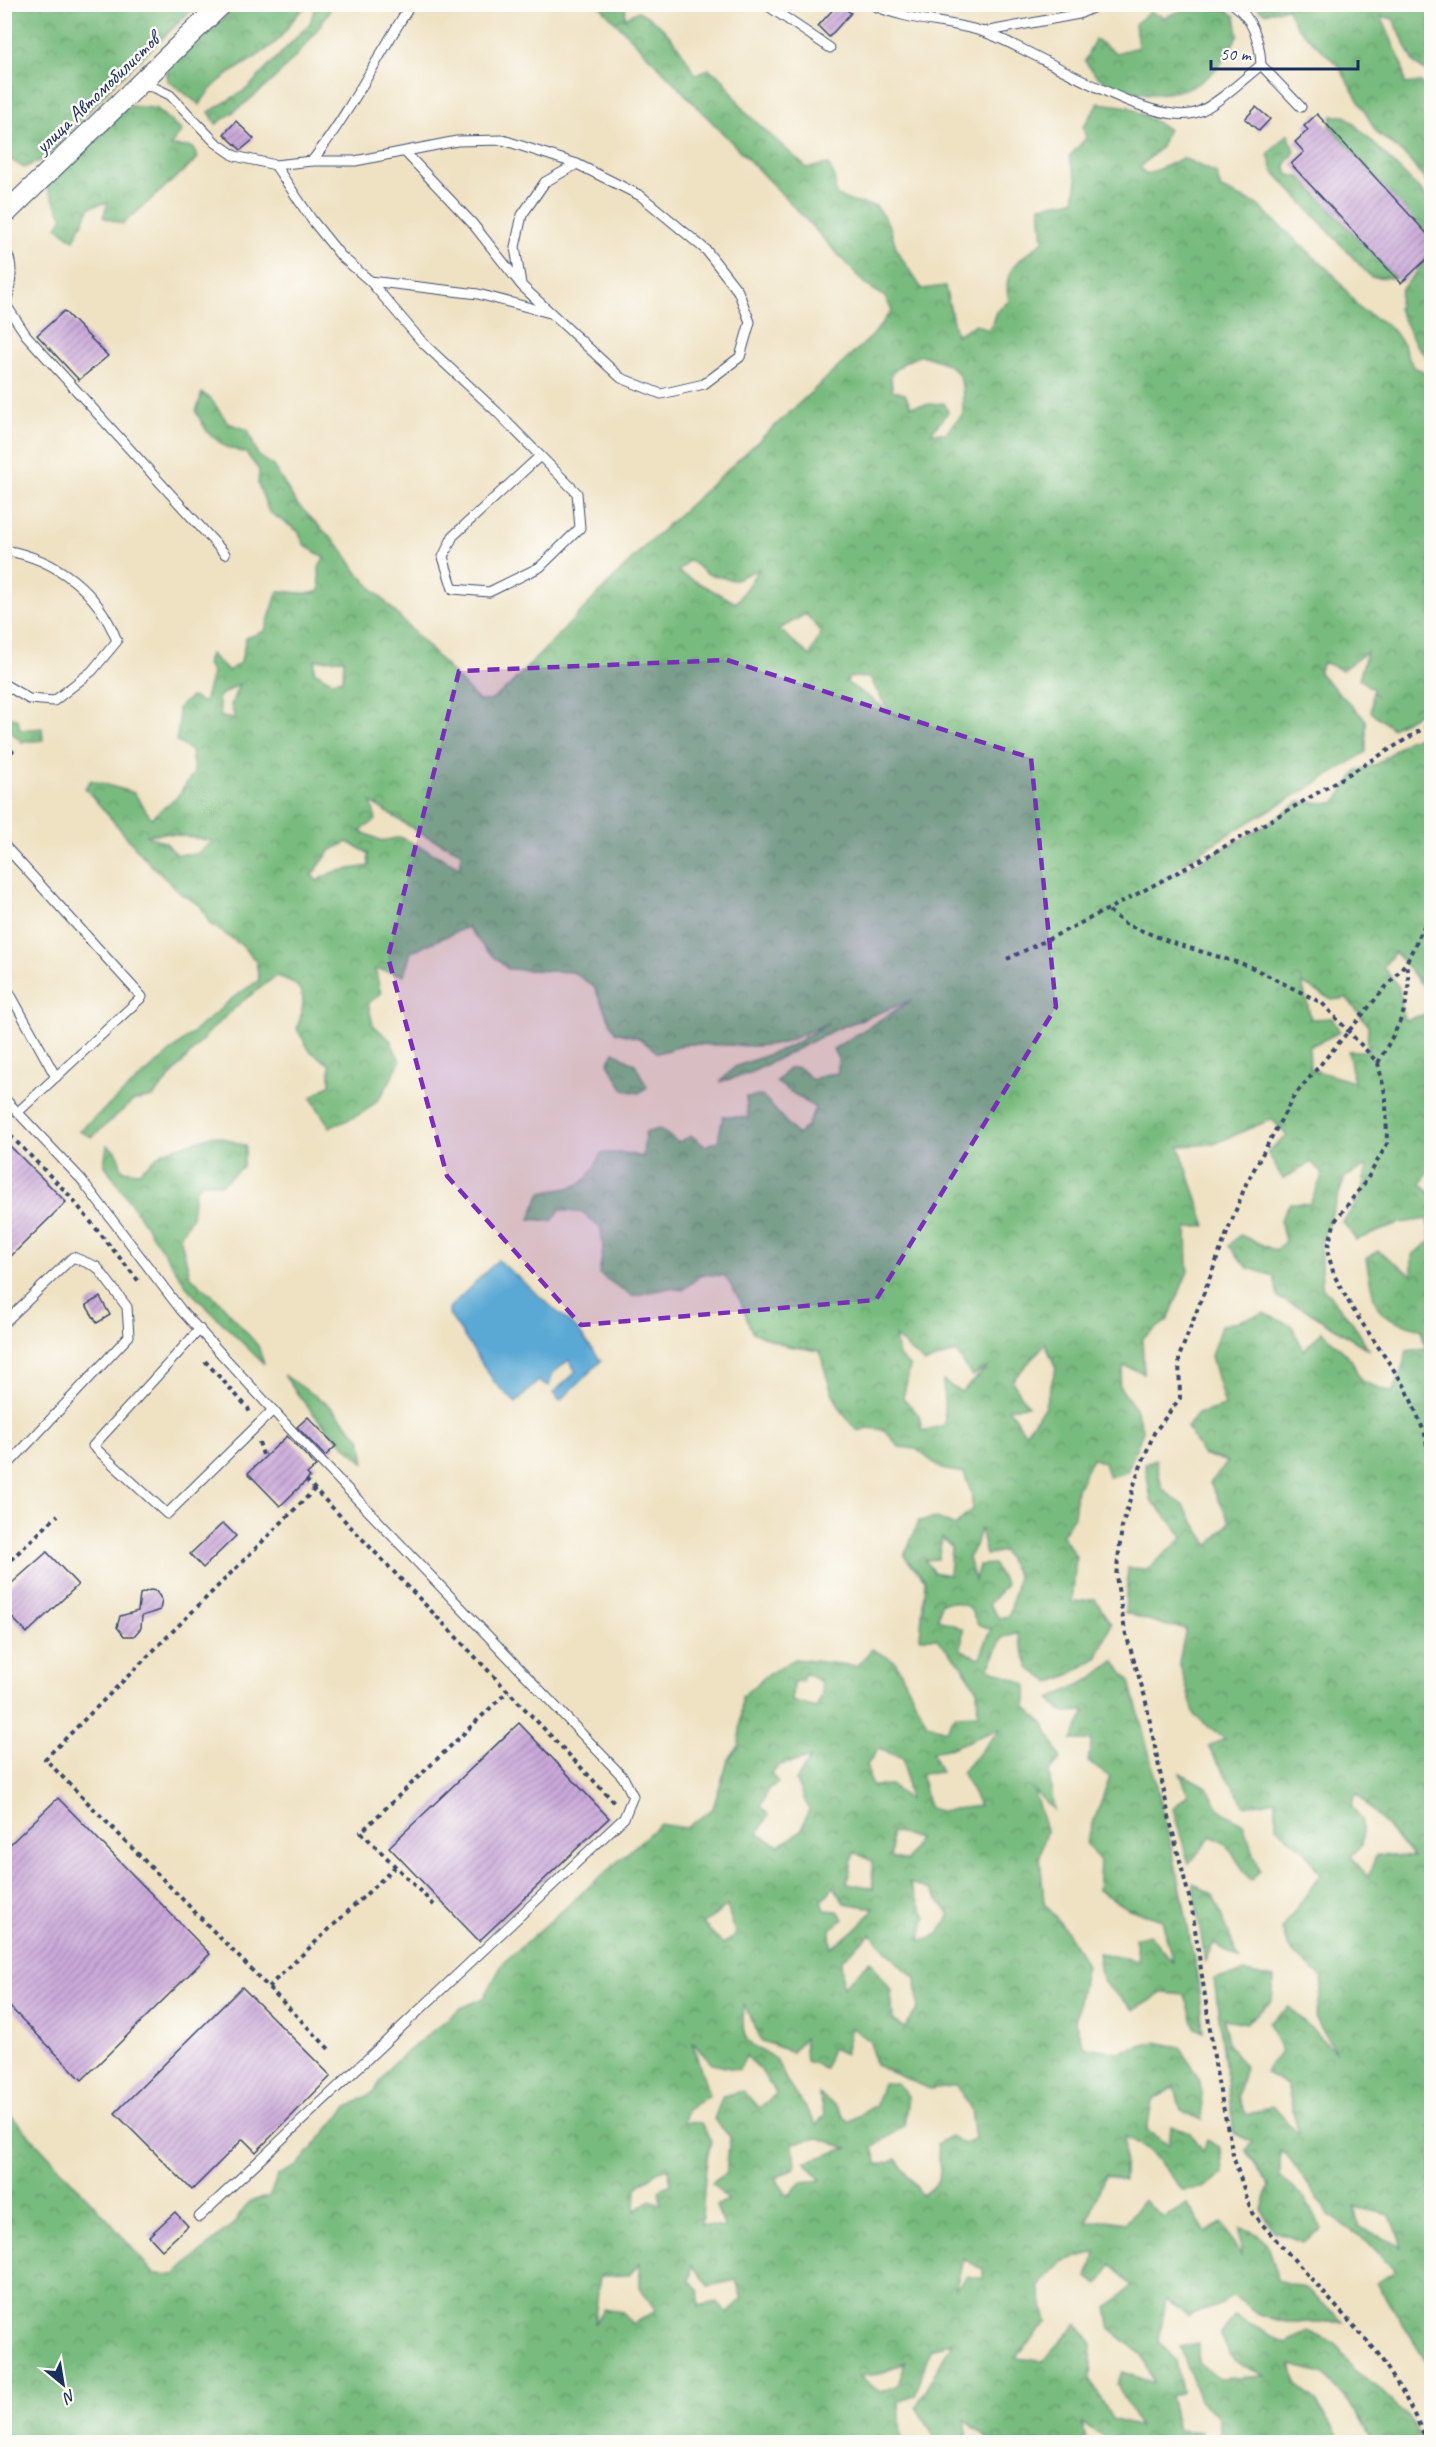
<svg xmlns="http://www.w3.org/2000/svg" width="1436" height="2447" font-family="Caveat,sans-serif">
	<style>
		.forest { fill: url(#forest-crowns); stroke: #4a756e; stroke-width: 1.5; fill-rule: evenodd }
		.water { fill: #5aa9d4; stroke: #3a6c99; stroke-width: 1.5 }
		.building { fill: url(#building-hatch) }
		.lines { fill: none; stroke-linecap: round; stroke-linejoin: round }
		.service-casing { stroke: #3b4a6d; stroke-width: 11 }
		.minor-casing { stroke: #3b4a6d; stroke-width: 22 }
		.path { stroke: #3b4a6d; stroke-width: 4; stroke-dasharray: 4.5 4.5; stroke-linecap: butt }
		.service { stroke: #fff; stroke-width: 9 }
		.minor { stroke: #fff; stroke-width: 20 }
		.marked { fill: #7b2cbf; fill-opacity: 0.2; stroke: #7b2cbf; stroke-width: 4.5; stroke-dasharray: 12 8; stroke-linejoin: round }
		.labels { text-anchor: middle; stroke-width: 5; stroke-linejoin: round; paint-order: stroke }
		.street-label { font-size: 21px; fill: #1b2f5e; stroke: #fdfcf7 }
	</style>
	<defs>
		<pattern id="forest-crowns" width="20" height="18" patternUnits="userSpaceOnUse" patternTransform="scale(1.5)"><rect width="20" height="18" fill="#78bb7e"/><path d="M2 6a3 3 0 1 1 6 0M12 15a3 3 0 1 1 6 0" fill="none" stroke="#62986a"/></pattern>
		<pattern id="building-hatch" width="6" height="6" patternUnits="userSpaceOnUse" patternTransform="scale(1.5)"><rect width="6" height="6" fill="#caa9d9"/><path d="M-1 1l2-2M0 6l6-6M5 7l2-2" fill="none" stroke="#a38ab3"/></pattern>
	</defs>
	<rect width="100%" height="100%" fill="#fdfcf7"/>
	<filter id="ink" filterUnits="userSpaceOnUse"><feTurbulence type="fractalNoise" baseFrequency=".0167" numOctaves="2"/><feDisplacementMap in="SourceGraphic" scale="12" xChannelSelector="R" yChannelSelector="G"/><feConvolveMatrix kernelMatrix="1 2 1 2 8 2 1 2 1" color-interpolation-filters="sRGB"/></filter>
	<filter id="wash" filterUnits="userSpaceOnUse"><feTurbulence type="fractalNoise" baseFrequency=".008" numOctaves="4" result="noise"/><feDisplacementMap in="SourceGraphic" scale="24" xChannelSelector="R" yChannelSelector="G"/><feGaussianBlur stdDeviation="1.35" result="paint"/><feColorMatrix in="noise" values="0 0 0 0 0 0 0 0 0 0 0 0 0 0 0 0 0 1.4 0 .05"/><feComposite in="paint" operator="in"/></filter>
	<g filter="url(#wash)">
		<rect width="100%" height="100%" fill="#efe2c3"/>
		<g class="forest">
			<path d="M1218,4L1235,16L1238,35C1231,46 1225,61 1215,70C1186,100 1134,100 1100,78C1094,75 1089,66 1085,61L1095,39L1116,53L1138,47L1135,24L1150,12L1165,17L1188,8L1186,5Z"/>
			<polygon points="4,5 5,4 197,5 111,87 46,158 24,168 5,156"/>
			<path d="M237,5H310C293,13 289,30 276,42C251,65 215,74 200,105L167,80V63L204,38Z"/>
			<path d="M316,5H333C306,53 262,94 216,124L209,112L247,89L310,23Z"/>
			<path d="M599,5H626L625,18L638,11C665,24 681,48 695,74L709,69L723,79L745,112L807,168L828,164L834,176L836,195L852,202L876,206L890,227L897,251L922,289L945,286L956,335L976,324L989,331L996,312L1009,301C1001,268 1019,261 1043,241L1040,206L1074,200L1077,180L1069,157L1086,138L1083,127L1099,103L1129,107L1168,129L1161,147L1140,167L1146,175L1183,158L1216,173L1221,189L1256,204L1334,275L1360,309L1389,326L1402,342L1413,367L1431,374V707L1392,728L1371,712L1373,689L1359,679L1367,652L1342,670L1323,662L1319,673L1366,720V752C1300,797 1226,830 1162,879L1198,863L1260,829L1299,802L1335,803L1357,771L1377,764L1408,740L1431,735V985H1422L1395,952L1383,967L1399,987L1404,1020L1427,1014L1432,1008L1431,1164L1421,1184L1432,1195L1431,2386L1427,2363L1377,2283L1395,2271L1367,2241L1330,2216L1290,2159L1280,2150V2176L1305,2199L1322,2229L1303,2242L1273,2231L1262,2210L1269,2186L1246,2150L1252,2142L1234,2133L1214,1979L1246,1972L1274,1978L1272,2001L1246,2023L1224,2019L1228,2044L1245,2067L1237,2096L1247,2115L1273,2106L1299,2135L1287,2085L1265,2072L1281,2051L1269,2023L1289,2007L1336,2053L1316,2019L1323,1979L1289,1948L1282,1929L1320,1875L1306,1852L1276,1827V1800L1245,1806L1208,1746L1225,1739L1195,1716L1179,1662L1186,1628L1168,1626L1125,1613L1128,1568L1147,1569L1184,1537L1151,1500L1145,1464L1156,1460L1162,1489L1183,1505L1209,1546L1230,1522L1210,1483L1228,1462L1202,1454L1187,1427L1198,1414L1225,1406L1211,1356L1221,1326L1264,1313L1292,1326L1304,1351L1322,1331L1351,1359L1361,1381L1392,1393L1401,1372L1407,1351L1426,1348L1421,1329C1370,1315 1376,1308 1366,1259L1378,1251L1412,1275V1255L1431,1241L1427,1219L1400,1223L1356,1240L1343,1222L1360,1198L1367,1166L1345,1177L1320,1246L1322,1287L1353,1323L1369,1350L1306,1310L1278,1298L1274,1276L1248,1268L1229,1246L1240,1235L1276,1251L1285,1241L1280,1220L1290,1203L1310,1204L1323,1174L1311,1162L1283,1179L1267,1152L1287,1136L1272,1119L1214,1144L1179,1146L1206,1226L1187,1228L1188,1271L1168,1320L1142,1339L1144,1373L1124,1366L1119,1386L1135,1408L1143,1431L1127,1472L1109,1477L1104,1463L1092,1458L1077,1489L1074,1516L1062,1535L1076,1557L1072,1603L1095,1599L1111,1624L1098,1657L1069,1675L1051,1683L1029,1668L1017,1632L1002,1638L989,1668L1026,1684V1707L1044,1724L1061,1759L1049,1772L1054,1810L1034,1791L1046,1830L1040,1856L1044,1903L1066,1930L1086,1965L1075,2022L1084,2047L1119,2052L1155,2042L1180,2047L1200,2081L1203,2120L1181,2111L1175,2086L1152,2101L1147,2131L1169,2145L1171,2126L1191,2133L1203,2151L1207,2140L1221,2148L1223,2174L1204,2188L1183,2190L1149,2150L1125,2136L1124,2181L1105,2175L1087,2223L1106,2220L1126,2223L1143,2200L1164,2218L1187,2204L1206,2232L1222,2223L1241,2256L1240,2228C1270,2234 1272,2254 1277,2280L1305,2288L1344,2322H1286L1261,2316L1232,2295L1222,2304L1188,2316L1166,2299L1159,2341L1176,2361L1182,2392L1170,2396L1178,2430L1202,2432L1199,2442H1114L1082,2423L1087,2442H988V2439L965,2420L969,2442H931L934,2435L916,2407L952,2342L930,2349L915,2396L899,2401L901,2438L921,2442H492V2438L476,2440V2442H5V2109L109,2221L154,2274L175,2275L234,2223L250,2201L269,2197L278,2175L297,2166L346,2108L374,2092L391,2065L461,2008L484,1998L503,1963L660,1824L686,1828L713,1808L728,1760L739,1745L742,1696L767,1675L795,1659L857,1666L872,1649L895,1661L927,1724L946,1730L956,1715L978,1714L977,1689L959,1662L936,1638H920L925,1580L904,1556L919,1521L937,1518L955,1526L972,1509V1494L964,1473L942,1469L916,1449L899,1447L885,1430L868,1428L858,1431C835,1409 827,1381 820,1351L787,1346L752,1332L740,1300L725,1276L702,1274L683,1290L669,1288L632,1296L599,1274L603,1249L601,1229L584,1213L560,1210L552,1221L530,1219L541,1192C578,1187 586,1189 601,1153H624L643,1157L645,1133L659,1129L678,1142L692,1136L705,1146L718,1141L723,1116L748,1118L746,1097L763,1096L797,1135L807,1126L815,1108L776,1082L789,1068H799L813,1080L823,1075L838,1073V1059L833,1049L912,1000L834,1030L750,1073L720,1082L735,1067L791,1046L828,1023L783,1043L757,1046L688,1044L658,1053L639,1038L615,1032L594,987L573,972L508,969L486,950L467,927L411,952L404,975L375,969L381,994L368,1003L373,1025L390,1040L400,1061C379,1104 375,1110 330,1127L311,1098L330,1084V1065L310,1051L297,1029C306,1002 309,984 276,976L240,1003L210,1031L153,1097L133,1101L92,1137L79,1131L234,997L259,980L256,961L241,945L210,924L200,905L181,894L148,862L85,788L91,780L134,793L151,818L177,797L194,773L191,751L176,741L179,726L178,708L191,697L204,703L212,673L207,664L210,654L228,671L241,662L246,638L265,631L278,591C294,591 306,596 320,591L319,568L324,557L305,546L298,531L269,512L258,484L259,470L246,453L226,447L208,433L196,412L202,393L210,398L228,423L248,430L258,455L273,466L297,504L343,550L357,572L479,701H490L508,687L644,547L873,335L892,310L884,296L866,285L799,212ZM921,355C963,367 963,372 963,414L946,433H931L948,412L944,403L911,406L905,394L892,390L891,374L905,362ZM689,560L708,574L733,580L759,569L736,603L678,572ZM806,614L821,632L810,656L779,629ZM344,659L343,679L331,681L314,671L315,660ZM850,677L870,678L885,705L901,719L846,682ZM239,684L231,705L235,719L221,717L218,697ZM371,802L420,833L461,852L460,867L400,837L382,841L360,831L376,820ZM166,833L212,841V842L196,854H176L166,843L146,835ZM348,842L368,853L369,866L333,872L317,881L312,875L331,850ZM1302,983L1332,1000L1347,998L1368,1025L1367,1051H1348L1354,1082L1310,1069L1309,1047L1340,1032L1332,1018L1311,1019ZM895,1337L925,1363L956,1352L972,1376L988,1367L961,1392L943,1381L945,1425L922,1431L919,1415L903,1398L910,1367L899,1356ZM1045,1344L1056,1368L1044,1408L1025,1433L1008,1408L1028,1406L1012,1381ZM980,1528L986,1555L1003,1551L1018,1576L1009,1616L999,1618L989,1604L1006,1585L993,1564L979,1565L975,1580L968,1558L975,1546ZM942,1538L951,1547L949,1575L933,1572L925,1560L938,1559ZM955,1602L969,1607L978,1624L991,1629L980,1658L961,1650L963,1629L938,1619L941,1603ZM805,1673L821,1682L822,1695L816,1708L792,1701L793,1682L802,1681ZM1001,1728L962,1772L979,1806L940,1811L929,1808L921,1774L941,1772L932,1752L951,1748ZM878,1749L903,1758L909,1800L891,1785L871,1786L867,1765ZM810,1758L796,1781L809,1809L801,1831L779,1846L758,1834L768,1815L761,1806L768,1789L778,1783L771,1773L780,1765ZM1357,1793L1413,1857L1376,1855L1368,1878L1351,1856L1362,1845V1819L1351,1806ZM891,1832L918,1838L907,1861L891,1857ZM854,1852L872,1861L873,1888L847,1883ZM909,1883L931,1890L950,1915L939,1934L920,1941L926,1917ZM834,1886L844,1903L874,1908L860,1926L831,1947L830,1929L844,1919L838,1911L825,1910L822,1901ZM727,1906L736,1935L723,1944L703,1924ZM871,1934L896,1962L916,1978L918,2008L905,2028L893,2021L891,1990L870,1961L843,1987L841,1960ZM744,2005L762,2041L792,2052L804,2038L806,2061L825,2068L832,2048L845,2054L851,2027L870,2042L875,2065L930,2089L957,2085L971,2109L975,2140L963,2144L951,2136L937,2144C940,2169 947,2181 922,2195L896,2159L878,2165L873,2148L904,2125L908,2097L897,2083H883L876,2105L849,2122L837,2107L819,2094L825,2115L816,2125C802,2099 786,2086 776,2058C744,2044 741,2040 744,2005ZM692,2042L712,2064L739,2070L746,2056L760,2069L776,2094L759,2108L743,2091L723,2096L714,2119L730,2137L726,2173L712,2183L727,2200L716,2206L725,2228L701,2225C705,2196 703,2169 711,2141L701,2123L684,2122L687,2110L709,2095ZM819,2138L847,2148L805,2162L821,2180L801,2182L788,2196L775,2178L795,2168L793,2143ZM668,2168L671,2184L659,2190L661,2204L650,2200L635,2211L636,2188L657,2172ZM1354,2207L1391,2215L1402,2247L1359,2227ZM1096,2252L1087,2277L1099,2285L1111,2264L1132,2286L1107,2308L1111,2330L1142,2355L1154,2383L1122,2372L1117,2384L1139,2427L1112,2419L1090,2378L1092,2344L1077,2324L1043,2361L1015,2358L1047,2322L1039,2286L1063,2261ZM963,2259L983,2269V2279L967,2276L955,2289ZM640,2263V2287L656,2311L632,2324L623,2312L603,2309L594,2324L600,2276L629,2275ZM692,2265L709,2286L736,2280L742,2299L728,2313L717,2302L699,2306V2290L690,2281ZM906,2362L898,2385L880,2392L859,2376L880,2374Z"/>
			<polygon points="969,5 962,17 934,5 969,4"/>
			<polygon points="1254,5 1431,5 1431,75 1415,64 1393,19 1381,16 1402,64 1405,84 1421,82 1431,90 1431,188 1406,156 1377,133 1338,65 1297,27 1287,8 1264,13"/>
			<polygon points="128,106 155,108 182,131 170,146 192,147 198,158 123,224 103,217 108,202 90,207 74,240 57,227 63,217 45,184"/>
			<polygon points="1332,116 1346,116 1431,201 1431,240 1330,126"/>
			<polygon points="1288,134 1295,152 1285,165 1288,175 1300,177 1395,278 1371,277 1273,171 1268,154"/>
			<polygon points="1431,255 1431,351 1425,355 1416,345 1398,309 1401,290"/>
			<polygon points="4,714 18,720 20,730 42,728 43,740 22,742 5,727"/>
			<polygon points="614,1052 635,1064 647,1087 639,1093 624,1090 608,1063"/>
			<polygon points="215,1135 246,1146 243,1166 222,1184 204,1182 195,1190 192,1217 180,1236 190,1276 222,1304 258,1346 264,1364 190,1291 104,1164 107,1145 117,1152 122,1170 139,1172 163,1152"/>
			<path d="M284,1375L329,1405L361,1439L365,1463C334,1438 306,1408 284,1375Z"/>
			<polygon points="1114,1661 1130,1681 1151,1761 1181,1889 1198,1983 1203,2032 1195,2028 1185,1995 1162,1993 1134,2010 1102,1981 1098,1953 1139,1961 1135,1938 1149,1934 1173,1963 1162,1920 1129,1909 1098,1890 1100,1862 1086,1843 1110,1777 1088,1762 1092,1740 1072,1740 1086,1711 1062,1712 1050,1699 1091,1679"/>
			<polygon points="1180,1773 1207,1787 1220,1810 1243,1824 1260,1870 1251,1881 1226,1844 1212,1836 1189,1864 1173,1809 1188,1794"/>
			<polygon points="1193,1883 1213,1895 1239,1959 1214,1943 1205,1961"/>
			<polygon points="1234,2316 1286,2343 1308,2332 1335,2343 1354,2370 1375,2385 1408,2417 1422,2442 1373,2442 1357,2413 1323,2373 1291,2365 1296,2385 1316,2401 1343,2442 1222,2442 1217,2415 1201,2402 1180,2347 1198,2343 1198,2362 1219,2379 1265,2376 1234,2361 1220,2336"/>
		</g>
		<polygon class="water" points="498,1260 577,1329 601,1361 560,1401 553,1393 576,1372 569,1360 553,1373 549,1386 538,1381 516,1403 495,1383 449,1314 449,1308"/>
		<g id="blocks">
			<g class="building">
				<polygon points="838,4 851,13 829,37 818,26"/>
				<polygon points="1256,107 1270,119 1259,131 1245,119"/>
				<polygon points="1317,114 1431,238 1431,255 1401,283 1291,164 1304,152 1295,142 1308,130 1304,126"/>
				<polygon points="236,121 254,139 241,150 224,134"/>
				<polygon points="64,311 108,356 79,380 37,335"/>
				<polygon points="4,1140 66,1202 4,1263"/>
				<polygon points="100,1297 110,1315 97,1323 86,1305"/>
				<polygon points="308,1417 336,1446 325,1456 297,1427"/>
				<polygon points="287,1436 316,1466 307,1474 310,1477 280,1506 248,1473"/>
				<polygon points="223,1523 236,1536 203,1568 190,1554"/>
				<polygon points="47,1552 78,1585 27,1633 4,1609 4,1590"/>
				<polygon points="150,1590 156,1591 162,1600 160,1610 142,1616 141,1628 134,1636 124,1636 117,1627 120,1616 138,1611 140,1594"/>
				<polygon points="519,1723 609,1818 479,1941 389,1847"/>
				<polygon points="58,1798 210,1954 82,2080 4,2001 4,1850"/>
				<polygon points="242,1987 331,2076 256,2152 243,2139 192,2190 115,2113"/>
				<polygon points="175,2212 188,2226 162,2250 149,2236"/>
			</g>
		</g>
	</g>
	<g filter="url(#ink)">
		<use href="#blocks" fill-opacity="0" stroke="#3b4a6d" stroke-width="1.5"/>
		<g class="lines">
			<g class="service-casing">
				<g id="service">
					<polyline points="765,4 830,48"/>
					<path d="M870,4C910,22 946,20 984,32C1032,48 1148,127 1195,113C1213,108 1245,78 1261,65C1260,42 1254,19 1233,4"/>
					<polyline points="984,32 1079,14 1101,4"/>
					<polyline points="1261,65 1301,107"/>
					<polyline points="140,86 153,87 170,95 215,142 235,156 275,165 312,161 355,161 457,141 503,140 577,164 641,196 706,250 738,291 750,322 740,357 704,384 661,394 621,378 522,286 472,223 405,152"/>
					<path d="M312,161C350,112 378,56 411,4"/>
					<polyline points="275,165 312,220 341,256 370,281 423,343 497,412 577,493 580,528 540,567 489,592 453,589 443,557 453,536 540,456"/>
					<path d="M4,248C16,265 10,286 6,305L26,335L225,554"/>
					<polyline points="370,281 478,294 550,313"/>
					<polyline points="521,284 515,247 522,215 545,182 577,164"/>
					<path d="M4,550C57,559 98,591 117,641L92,671L54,701L29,699L4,684"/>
					<polyline points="4,845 142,997 18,1112"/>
					<polyline points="4,983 56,1077"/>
					<polyline points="4,1098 81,1179 181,1310 292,1431 623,1777 633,1796 624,1818 199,2217"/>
					<polyline points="4,1323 73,1257 97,1267 127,1307 129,1336 4,1469"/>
					<polyline points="200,1329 93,1446 167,1514 273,1410"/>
				</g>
			</g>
			<g class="minor-casing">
				<polyline id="minor" points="4,215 222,4"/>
			</g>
			<g class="path">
				<polyline points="4,743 15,754"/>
				<polyline points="1109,911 1125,924 1173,943 1249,966 1322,1003 1378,1063 1386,1098 1387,1144 1366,1181 1335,1221 1327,1250 1334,1275 1352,1308 1406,1388 1425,1434 1432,1477"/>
				<path d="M1007,959C1153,890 1295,809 1432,723"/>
				<path d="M1378,1063C1396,1029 1415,1004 1406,964"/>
				<polyline points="4,1129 69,1195 141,1284"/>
				<polyline points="205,1361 248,1408 250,1414"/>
				<polyline points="259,1442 264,1458"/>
				<polyline points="306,1480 616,1804"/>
				<polyline points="315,1489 45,1759 330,2050"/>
				<polyline points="4,1566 58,1515"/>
				<polyline points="4,1641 4,1642"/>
				<polyline points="434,1905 361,1832 508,1691"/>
				<polyline points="268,1987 395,1867"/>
				<polyline points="1424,2430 1432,2421"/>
				<polyline points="1428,2442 1403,2393 1377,2352 1252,2213 1234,2159 1217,2077 1192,1909 1169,1817 1145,1697 1125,1631 1116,1576 1122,1527 1136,1478 1154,1433 1180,1398 1179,1357 1246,1184 1294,1096 1406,963 1432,910"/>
			</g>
			<use href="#service" class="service"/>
			<use href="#minor" class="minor"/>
		</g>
	</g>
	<path class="marked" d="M727,660L1031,758L1056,1007L876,1300L581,1325L447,1176L388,957L459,671Z"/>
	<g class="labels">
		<g class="street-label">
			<text transform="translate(97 93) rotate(-44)" y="7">улица Автомобилистов</text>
		</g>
	</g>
	<rect width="1436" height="2447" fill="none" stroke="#fdfcf7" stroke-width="24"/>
	<g transform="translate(63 2384) rotate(150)" stroke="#fdfcf7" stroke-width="4.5" paint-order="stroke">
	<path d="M0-4.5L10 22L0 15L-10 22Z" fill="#1b2f5e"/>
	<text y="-9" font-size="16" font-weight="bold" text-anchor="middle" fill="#1b2f5e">N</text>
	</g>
	<path d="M1211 60v9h147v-9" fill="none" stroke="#1b2f5e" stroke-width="3"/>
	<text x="1220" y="60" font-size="18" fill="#1b2f5e" stroke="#fdfcf7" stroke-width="4.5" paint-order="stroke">50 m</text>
</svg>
